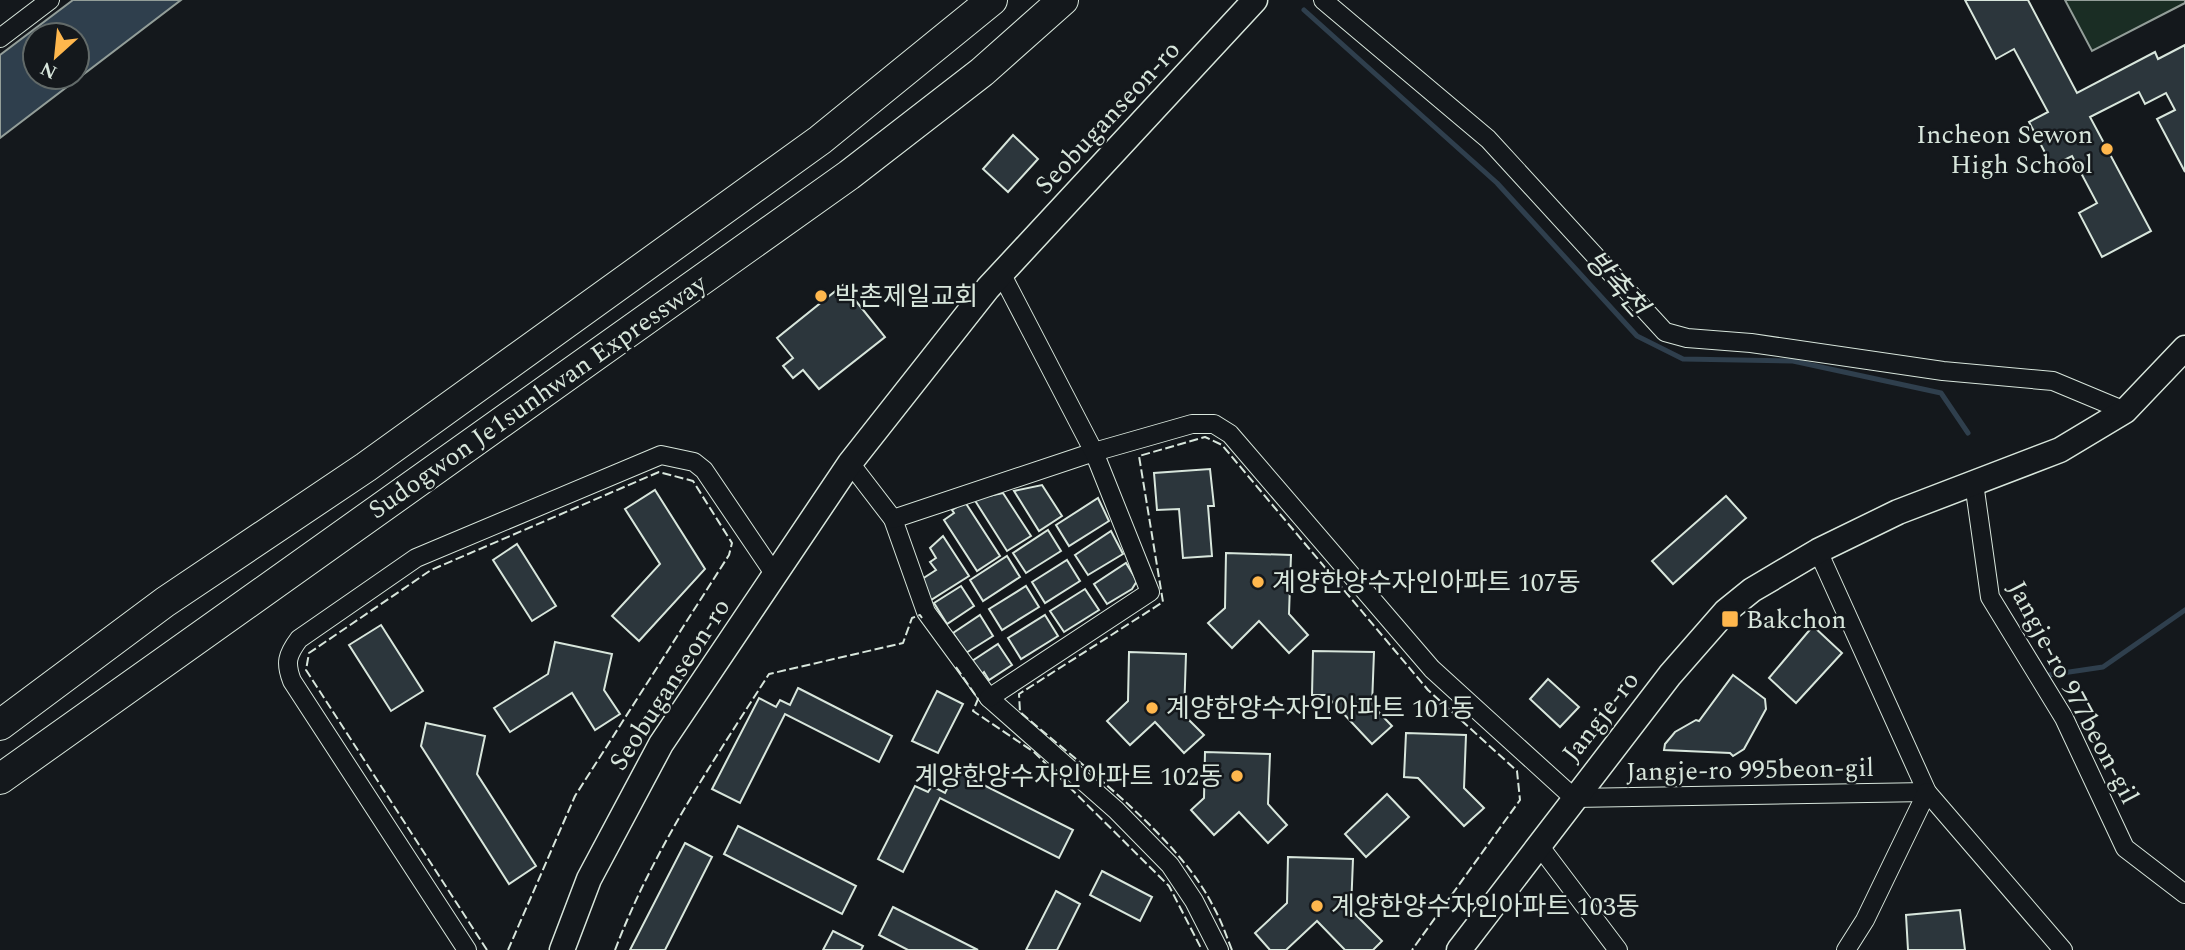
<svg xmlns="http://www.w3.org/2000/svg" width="2185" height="950" font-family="Spectral,'Noto Sans KR',serif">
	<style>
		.green { fill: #1a2d24; stroke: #939e99; stroke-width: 2 }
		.water { fill: #2f3f4d; stroke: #939e99; stroke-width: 2; fill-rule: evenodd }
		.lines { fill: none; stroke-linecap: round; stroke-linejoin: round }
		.stream { stroke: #2f3f4d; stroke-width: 5 }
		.building { fill: #2c363c; stroke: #d8e6dc; stroke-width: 2 }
		.street-casing { stroke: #d8e6dc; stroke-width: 20 }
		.secondary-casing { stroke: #d8e6dc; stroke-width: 27 }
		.highway-casing { stroke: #d8e6dc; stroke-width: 32 }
		.street { stroke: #14181c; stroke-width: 18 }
		.secondary { stroke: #14181c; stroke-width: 24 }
		.highway { stroke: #14181c; stroke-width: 30 }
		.fence { stroke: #d8e6dc; stroke-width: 2; stroke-dasharray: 9 3.5; stroke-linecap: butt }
		.poi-dot { fill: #ffb74d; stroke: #14181c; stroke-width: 2.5 }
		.labels { text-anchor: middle; stroke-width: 5; stroke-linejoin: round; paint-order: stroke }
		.street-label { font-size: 26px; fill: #d8e6dc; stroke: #14181c }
		.poi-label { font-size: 26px; fill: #d8e6dc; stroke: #14181c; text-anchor: start }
		.water-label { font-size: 28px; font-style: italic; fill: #d8e6dc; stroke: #14181c }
	</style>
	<rect width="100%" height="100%" fill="#14181c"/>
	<polygon class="green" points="2065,0 2185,0 2185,3 2092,51"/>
	<path class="water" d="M73,0H181L0,138V55ZM35,35H77V77H35Z"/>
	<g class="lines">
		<g class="stream">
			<polyline points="1304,10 1497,183 1637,336 1683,359 1793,361 1941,393 1968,433"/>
			<polyline points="2049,675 2103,667 2185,610"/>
		</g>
	</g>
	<g class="building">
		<polygon points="1965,0 2028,0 2077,93 2155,52 2158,59 2185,45 2185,172 2157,119 2175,110 2166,93 2145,104 2139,92 2090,117 2151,231 2102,257 2079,213 2097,203 2072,156 2052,166 2029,122 2048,112 2014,49 1996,59"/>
		<polygon points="1013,135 1038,159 1008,192 983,169"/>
		<polygon points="843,285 885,337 819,389 803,370 793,378 783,366 793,358 777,338"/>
		<polygon points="1210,469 1214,506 1208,506 1212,556 1183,558 1179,509 1157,510 1154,473"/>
		<polygon points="1042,485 1062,516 1039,531 1014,491"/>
		<polygon points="655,490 705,569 639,641 612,616 660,564 625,509"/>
		<polygon points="1003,493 1031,536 1007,551 974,499"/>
		<polygon points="1726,496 1746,518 1673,584 1652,561"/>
		<polygon points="1098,498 1109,521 1069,546 1056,525"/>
		<polygon points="965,502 1000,556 977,571 944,520 954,513 952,510"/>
		<polygon points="1048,530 1061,551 1026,573 1013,553"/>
		<polygon points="1111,531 1123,554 1088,575 1075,555"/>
		<polygon points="943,536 969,576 931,600 919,581 936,570 930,562 936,558 930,548"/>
		<polygon points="517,544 556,606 532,621 493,560"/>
		<polygon points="1226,553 1291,555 1289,614 1308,635 1289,653 1259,621 1232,648 1208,623 1225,608"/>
		<polygon points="1007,556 1020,577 983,601 970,580"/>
		<polygon points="1067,560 1080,581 1045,603 1032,582"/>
		<polygon points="1126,563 1137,581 1132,589 1107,604 1094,584"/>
		<polygon points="961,586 974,606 947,624 934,603"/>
		<polygon points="1026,586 1039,607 1002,630 989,609"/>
		<polygon points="1085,589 1099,610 1064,632 1050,611"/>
		<polygon points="980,615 993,636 966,653 953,633"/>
		<polygon points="1045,615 1058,636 1021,659 1008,638"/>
		<polygon points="381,625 423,691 391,711 349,645"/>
		<polygon points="1813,626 1842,653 1796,703 1769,678"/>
		<polygon points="555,642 612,654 604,690 620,714 595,730 572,693 510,732 494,708 548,674"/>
		<polygon points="998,644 1012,665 989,680 984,672 981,675 972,661"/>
		<polygon points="1313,651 1374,652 1372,705 1392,726 1372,744 1326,695 1312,695"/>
		<polygon points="1129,652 1186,654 1184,715 1204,735 1184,753 1155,722 1130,745 1107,721 1128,701"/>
		<polygon points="1733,675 1765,699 1766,709 1744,749 1733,756 1730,753 1664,750 1665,744 1675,732 1696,720 1699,721"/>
		<polygon points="1548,679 1579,707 1560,727 1530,699"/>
		<polygon points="798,688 892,736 879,762 785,714 740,803 712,789 759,698 776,707 780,700 790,705"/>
		<polygon points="937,691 963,704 938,753 912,741"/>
		<polygon points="426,723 485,736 477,774 536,866 509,884 421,746"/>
		<polygon points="1406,733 1466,735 1464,788 1484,808 1464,826 1418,778 1404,777"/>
		<polygon points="1205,752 1270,754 1268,804 1287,825 1268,843 1239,812 1214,835 1191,810 1204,798"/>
		<polygon points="956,771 1073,830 1059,858 940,798 903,872 878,859 915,786 928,792 932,786 945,793"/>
		<polygon points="1387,794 1409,817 1366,857 1345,834"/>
		<polygon points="738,826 856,886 842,914 724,854"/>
		<polygon points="685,843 712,857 665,950 630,950"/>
		<polygon points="1288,857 1353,859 1351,910 1382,941 1373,950 1345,950 1317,921 1286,950 1270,950 1255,933 1287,903"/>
		<polygon points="1102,871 1152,897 1140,921 1090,895"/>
		<polygon points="1056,891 1080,904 1057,950 1026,950"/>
		<polygon points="893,907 978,950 908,950 879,935"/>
		<polygon points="1960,910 1965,950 1908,950 1906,915"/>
		<polygon points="833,931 863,946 861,950 823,950"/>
	</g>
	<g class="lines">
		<g class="street-casing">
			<g id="street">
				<polyline points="1323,0 1488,139 1665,332 1687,338 1751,343 1943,371 2053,381 2125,411"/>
				<polyline points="0,38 50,0"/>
				<polyline points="850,463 893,519 926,612 989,698 1116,810 1170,865 1194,901 1219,950"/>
				<polyline points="1974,483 1990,597 2064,718 2125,848 2185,894"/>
				<polyline points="893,519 1094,452 1192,424 1214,424 1230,434 1432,669 1574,798 1927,792"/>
				<polyline points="1818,551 1927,792 2063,950"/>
				<polyline points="989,698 1150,592 1094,452 1001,273"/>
				<polyline points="1538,844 1618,950"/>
				<path d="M467,950L292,681C285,663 287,655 299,639L416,558L661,455L694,462L704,470L775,575"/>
				<polyline points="1846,950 1865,920 1927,792"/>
			</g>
		</g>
		<g class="secondary-casing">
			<g id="secondary">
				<polyline points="562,950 589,879 661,744 850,463 988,288 1255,0"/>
				<polyline points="1459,950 1670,675 1726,611 1752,590 1818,551 1898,512 2060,450 2125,411 2185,348"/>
			</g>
		</g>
		<g class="highway-casing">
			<g id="highway">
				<polyline points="0,725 165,602 366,467 820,140 992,0"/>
				<polyline points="0,779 849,175 982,72 1063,0"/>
			</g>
		</g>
		<use href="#street" class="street"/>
		<use href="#secondary" class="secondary"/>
		<use href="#highway" class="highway"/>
		<g class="fence">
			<polyline points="956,667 978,699 973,711 1034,752 1169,886 1202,950"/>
			<polyline points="487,950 306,670 309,653 431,570 659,472 693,481 732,543 729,555 575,796 508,950"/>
			<path d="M615,950C653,850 712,763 769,674L903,643L912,618L920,615L922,618"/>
			<path d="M1232,950C1226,935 1221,920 1213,906C1178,836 1080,764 1020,712L1019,694L1163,602L1139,456L1205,437L1222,445L1428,690L1517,771L1520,800L1412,950"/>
		</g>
	</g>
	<g class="poi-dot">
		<circle cx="2107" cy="149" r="7"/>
		<circle cx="821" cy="296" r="7"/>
		<circle cx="1258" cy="582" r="7"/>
		<rect x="1721" y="610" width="18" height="18" rx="3.5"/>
		<circle cx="1152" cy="708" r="7"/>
		<circle cx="1237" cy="776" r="7"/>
		<circle cx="1317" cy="906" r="7"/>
	</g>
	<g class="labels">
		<g class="street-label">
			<text transform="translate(1107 117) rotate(-47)" y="9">Seobuganseon-ro</text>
			<text transform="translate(537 396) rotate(-35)" y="9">Sudogwon Je1sunhwan Expressway</text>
			<text transform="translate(669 684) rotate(-57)" y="9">Seobuganseon-ro</text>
			<text transform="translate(2074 692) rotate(62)" y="9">Jangje-ro 977beon-gil</text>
			<text transform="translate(1600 716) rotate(-52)" y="9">Jangje-ro</text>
			<text transform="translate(1750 769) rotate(-1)" y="9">Jangje-ro 995beon-gil</text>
		</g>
		<g class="poi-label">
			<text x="2093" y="143" text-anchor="end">Incheon Sewon<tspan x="2093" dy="30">High School</tspan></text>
			<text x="835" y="305">박촌제일교회</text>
			<text x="1272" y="591">계양한양수자인아파트 107동</text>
			<text x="1746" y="628">Bakchon</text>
			<text x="1166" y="717">계양한양수자인아파트 101동</text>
			<text x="1223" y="785" text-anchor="end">계양한양수자인아파트 102동</text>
			<text x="1331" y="915">계양한양수자인아파트 103동</text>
		</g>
		<g class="water-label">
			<text transform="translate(1617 283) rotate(48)" y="10">방축천</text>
		</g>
	</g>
	<g transform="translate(56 56) rotate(207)"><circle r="33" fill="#14181c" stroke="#626a69" stroke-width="2"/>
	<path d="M0-5L12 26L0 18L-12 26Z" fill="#ffb74d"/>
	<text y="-10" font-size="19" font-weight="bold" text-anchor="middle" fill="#d8e6dc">N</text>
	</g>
</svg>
